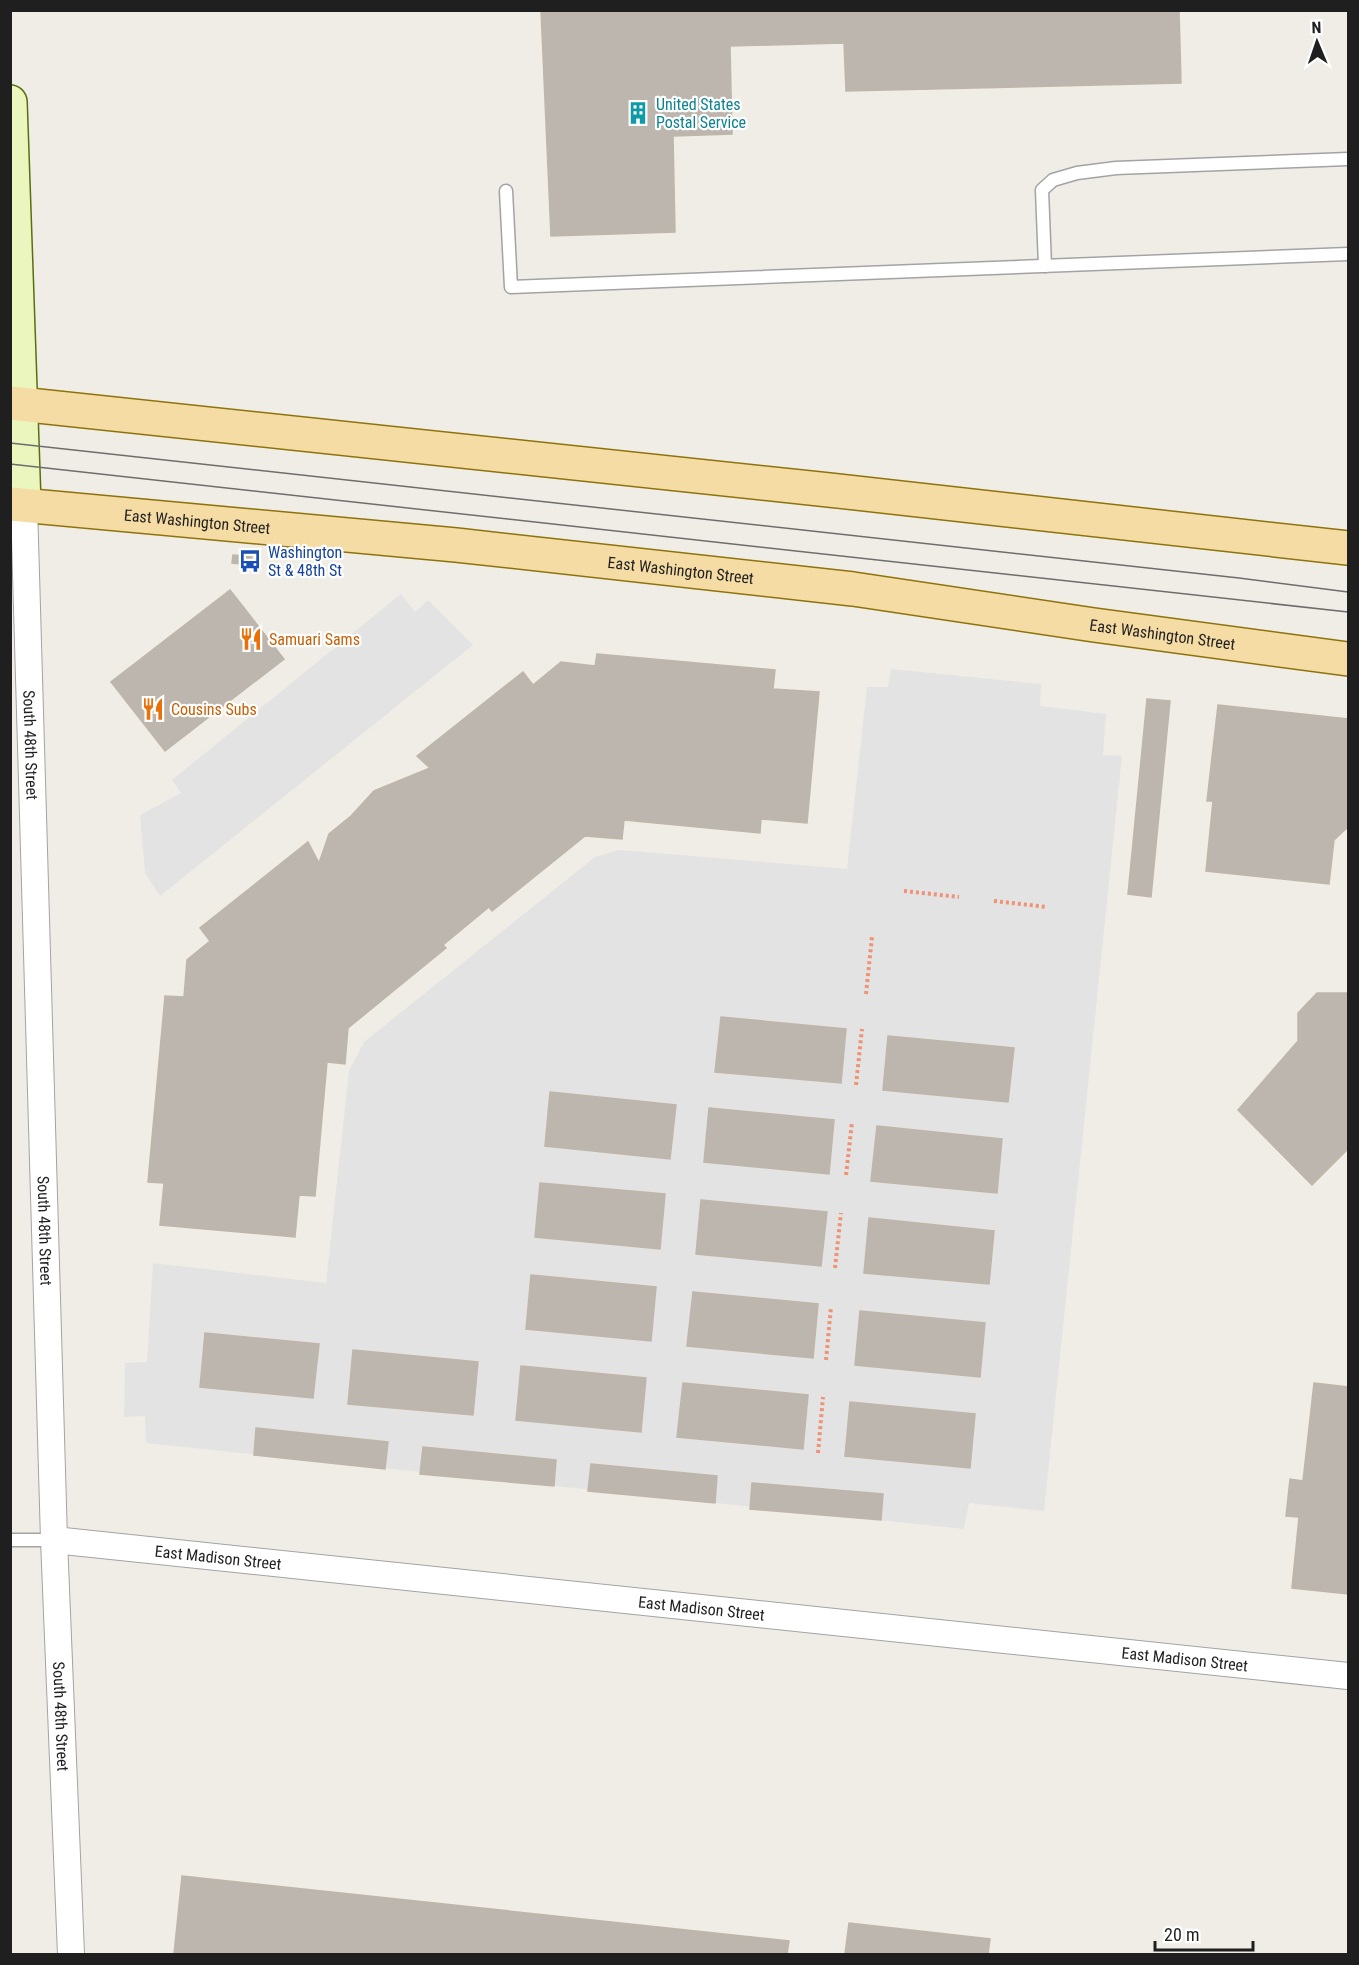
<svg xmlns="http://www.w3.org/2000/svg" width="1359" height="1965" font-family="'Roboto Condensed',sans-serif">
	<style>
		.parking { fill: #e3e3e3 }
		.building { fill: #bcb6af; stroke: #bfb6a9; stroke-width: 1.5 }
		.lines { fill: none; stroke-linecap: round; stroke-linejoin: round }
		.lane-casing { stroke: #a3a3a3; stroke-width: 15 }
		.street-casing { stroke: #a3a3a3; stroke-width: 28 }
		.secondary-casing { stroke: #586f0d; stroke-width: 36 }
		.primary-casing { stroke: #8e730b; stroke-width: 36 }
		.path { stroke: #ef9276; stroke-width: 4; stroke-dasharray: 3 3; stroke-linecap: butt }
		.lane { stroke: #fff; stroke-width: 12 }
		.street { stroke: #fff; stroke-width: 26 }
		.secondary { stroke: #ebf5be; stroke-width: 33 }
		.primary { stroke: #f5dca5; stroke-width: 33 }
		.tram { stroke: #6d6d6d; stroke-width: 1.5 }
		.labels { text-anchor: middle; stroke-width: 4.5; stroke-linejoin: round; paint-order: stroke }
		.culture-label { font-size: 16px; fill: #0d838f; stroke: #fff; text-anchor: start }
		.street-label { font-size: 16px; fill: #1f1f1f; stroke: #fff }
		.transit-label { font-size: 16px; fill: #164399; stroke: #fff; text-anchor: start }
		.food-label { font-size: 16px; fill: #c56008; stroke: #fff; text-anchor: start }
	</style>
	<rect width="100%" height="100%" fill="#efede6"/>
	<g class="parking">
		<polygon points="401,594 415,612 428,600 473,645 160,896 145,873 140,815 181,793 172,780"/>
		<polygon points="891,669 1041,684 1040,706 1106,714 1103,755 1122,756 1044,1511 969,1503 964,1529 146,1443 145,1416 124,1417 125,1363 147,1362 153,1263 326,1283 349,1071 364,1042 595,857 619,850 847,869 867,687 888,687"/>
	</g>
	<g class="building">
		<polygon points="541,10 1179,10 1181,83 846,91 844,43 730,46 732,134 673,136 675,232 551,236"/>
		<polygon points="233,555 252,557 251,565 232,563"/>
		<polygon points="230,590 284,659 165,751 111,682"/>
		<polygon points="597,654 775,670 773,689 819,692 807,823 761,819 760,833 624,820 622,839 585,836 492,911 489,907 443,945 446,948 348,1028 345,1064 327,1062 315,1196 299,1195 295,1237 160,1225 164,1183 148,1182 165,996 184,997 187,960 210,941 200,928 308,842 319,863 329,834 351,816 374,791 430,768 417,756 523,672 533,685 561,662 595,666"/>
		<polygon points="1147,699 1170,701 1151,897 1128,894"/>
		<polygon points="1218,705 1348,719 1348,827 1334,840 1329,884 1206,871 1213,801 1207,801"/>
		<polygon points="1317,993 1347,993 1348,997 1348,1149 1312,1185 1238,1110 1298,1041 1298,1013"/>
		<polygon points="721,1017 846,1029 841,1083 715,1072"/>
		<polygon points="888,1036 1014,1048 1008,1102 883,1090"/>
		<polygon points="550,1092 676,1105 670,1159 545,1146"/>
		<polygon points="709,1108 834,1120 829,1174 704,1162"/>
		<polygon points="877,1126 1002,1139 997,1193 871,1181"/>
		<polygon points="540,1183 665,1194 660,1249 535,1237"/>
		<polygon points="701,1200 827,1212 821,1266 696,1254"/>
		<polygon points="869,1218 994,1231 989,1284 864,1273"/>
		<polygon points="531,1275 656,1287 651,1341 526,1329"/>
		<polygon points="693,1292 818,1304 813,1358 687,1346"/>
		<polygon points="860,1311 985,1323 980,1377 855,1365"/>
		<polygon points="205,1333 319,1344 313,1398 200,1387"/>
		<polygon points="353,1350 478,1362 473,1415 348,1404"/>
		<polygon points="521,1366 646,1378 641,1432 516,1420"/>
		<polygon points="683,1383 808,1395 803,1449 677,1437"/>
		<polygon points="1314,1383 1348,1387 1348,1594 1292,1588 1299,1517 1286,1516 1290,1479 1303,1481"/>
		<polygon points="850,1402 975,1414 970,1468 845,1456"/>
		<polygon points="256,1428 388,1442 385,1469 254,1455"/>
		<polygon points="423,1447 556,1460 554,1486 420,1474"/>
		<polygon points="591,1464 717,1476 715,1503 588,1491"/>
		<polygon points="752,1483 883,1494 881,1520 750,1509"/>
		<polygon points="182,1876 789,1941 787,1954 174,1954"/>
		<polygon points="849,1923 990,1939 988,1954 845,1954"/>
	</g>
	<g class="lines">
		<g class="lane-casing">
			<g id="lane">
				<polyline points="506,191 511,287 1348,254"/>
				<polyline points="1045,266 1042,190 1053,180 1077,173 1116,168 1348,159"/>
				<polyline points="10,1540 54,1540"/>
			</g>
		</g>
		<g class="street-casing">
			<g id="street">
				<path id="s1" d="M24,505L54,1540L71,1954"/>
				<path id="s2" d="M54,1540L1348,1676"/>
			</g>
		</g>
		<g class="secondary-casing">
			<polyline id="secondary" points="10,102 24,505"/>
		</g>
		<g class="primary-casing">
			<g id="primary">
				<polyline points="10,403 829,490 1348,548"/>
				<path id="s3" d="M10,504L456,545L853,589L1094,625L1348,659"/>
			</g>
		</g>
		<g class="path">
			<polyline points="904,891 959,897"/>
			<polyline points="994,901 1047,907"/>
			<polyline points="866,994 872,937"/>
			<polyline points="856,1085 862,1029"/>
			<polyline points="846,1175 852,1122"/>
			<polyline points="835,1268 841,1213"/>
			<polyline points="826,1360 831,1307"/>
			<polyline points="818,1453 823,1397"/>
		</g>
		<use href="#lane" class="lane"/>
		<use href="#street" class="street"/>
		<use href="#secondary" class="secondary"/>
		<use href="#primary" class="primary"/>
		<g class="tram">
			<polyline points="10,443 1239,578 1348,592"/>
			<polyline points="10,464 1348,612"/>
		</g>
	</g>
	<defs>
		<g id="building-bare" transform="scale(1.8)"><path d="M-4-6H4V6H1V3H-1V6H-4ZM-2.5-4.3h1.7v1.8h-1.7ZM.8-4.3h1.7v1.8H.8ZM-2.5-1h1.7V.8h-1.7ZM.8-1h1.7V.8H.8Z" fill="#0f9aa8" stroke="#fff" stroke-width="2.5" paint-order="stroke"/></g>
		<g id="bus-bare" transform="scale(1.8)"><path d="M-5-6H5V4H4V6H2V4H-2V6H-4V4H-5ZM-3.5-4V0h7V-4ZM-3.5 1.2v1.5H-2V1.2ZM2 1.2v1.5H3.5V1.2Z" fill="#1a4fb4" stroke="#fff" stroke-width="2.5" paint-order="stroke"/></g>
		<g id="restaurant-bare" transform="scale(1.8)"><path d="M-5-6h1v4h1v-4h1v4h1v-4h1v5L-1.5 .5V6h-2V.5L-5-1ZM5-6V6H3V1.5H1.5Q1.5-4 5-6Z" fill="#e8710a" stroke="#fff" stroke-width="2.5" paint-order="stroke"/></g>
	</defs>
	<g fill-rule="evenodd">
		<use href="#building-bare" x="638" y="113"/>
		<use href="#bus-bare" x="250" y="561"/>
		<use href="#restaurant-bare" x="251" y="639"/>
		<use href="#restaurant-bare" x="153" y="709"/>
	</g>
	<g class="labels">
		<g class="culture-label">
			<text x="656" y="110">United States<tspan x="656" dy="18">Postal Service</tspan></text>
		</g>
		<g class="street-label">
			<text dy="6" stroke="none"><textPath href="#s3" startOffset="188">East Washington Street</textPath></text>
			<text dy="6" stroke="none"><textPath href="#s3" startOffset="674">East Washington Street</textPath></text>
			<text dy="6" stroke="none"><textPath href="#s3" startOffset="1160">East Washington Street</textPath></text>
			<text dy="6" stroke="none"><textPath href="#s1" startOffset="240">South 48th Street</textPath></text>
			<text dy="6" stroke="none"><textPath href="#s1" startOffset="726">South 48th Street</textPath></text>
			<text dy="6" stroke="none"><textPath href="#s2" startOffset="165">East Madison Street</textPath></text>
			<text dy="6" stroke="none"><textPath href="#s2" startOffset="651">East Madison Street</textPath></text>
			<text dy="6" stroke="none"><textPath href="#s2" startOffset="1137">East Madison Street</textPath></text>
			<text dy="6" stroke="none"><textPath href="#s1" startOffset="1212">South 48th Street</textPath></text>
		</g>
		<g class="transit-label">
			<text x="268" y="558">Washington<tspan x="268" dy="18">St &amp; 48th St</tspan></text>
		</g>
		<g class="food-label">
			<text x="269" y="645">Samuari Sams</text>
			<text x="171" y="715">Cousins Subs</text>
		</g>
	</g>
	<rect width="1359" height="1965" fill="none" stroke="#1f1f1f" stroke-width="24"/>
	<g transform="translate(1317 42) rotate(358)" stroke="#ffffff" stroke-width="4.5" paint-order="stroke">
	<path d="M0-4.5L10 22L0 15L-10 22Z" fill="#1f1f1f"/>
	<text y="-9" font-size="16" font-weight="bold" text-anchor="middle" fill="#1f1f1f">N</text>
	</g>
	<path d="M1155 1941v9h98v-9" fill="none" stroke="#1f1f1f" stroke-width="3"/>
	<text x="1164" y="1941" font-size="18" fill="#1f1f1f" stroke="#ffffff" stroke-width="4.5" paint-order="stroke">20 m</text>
</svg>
